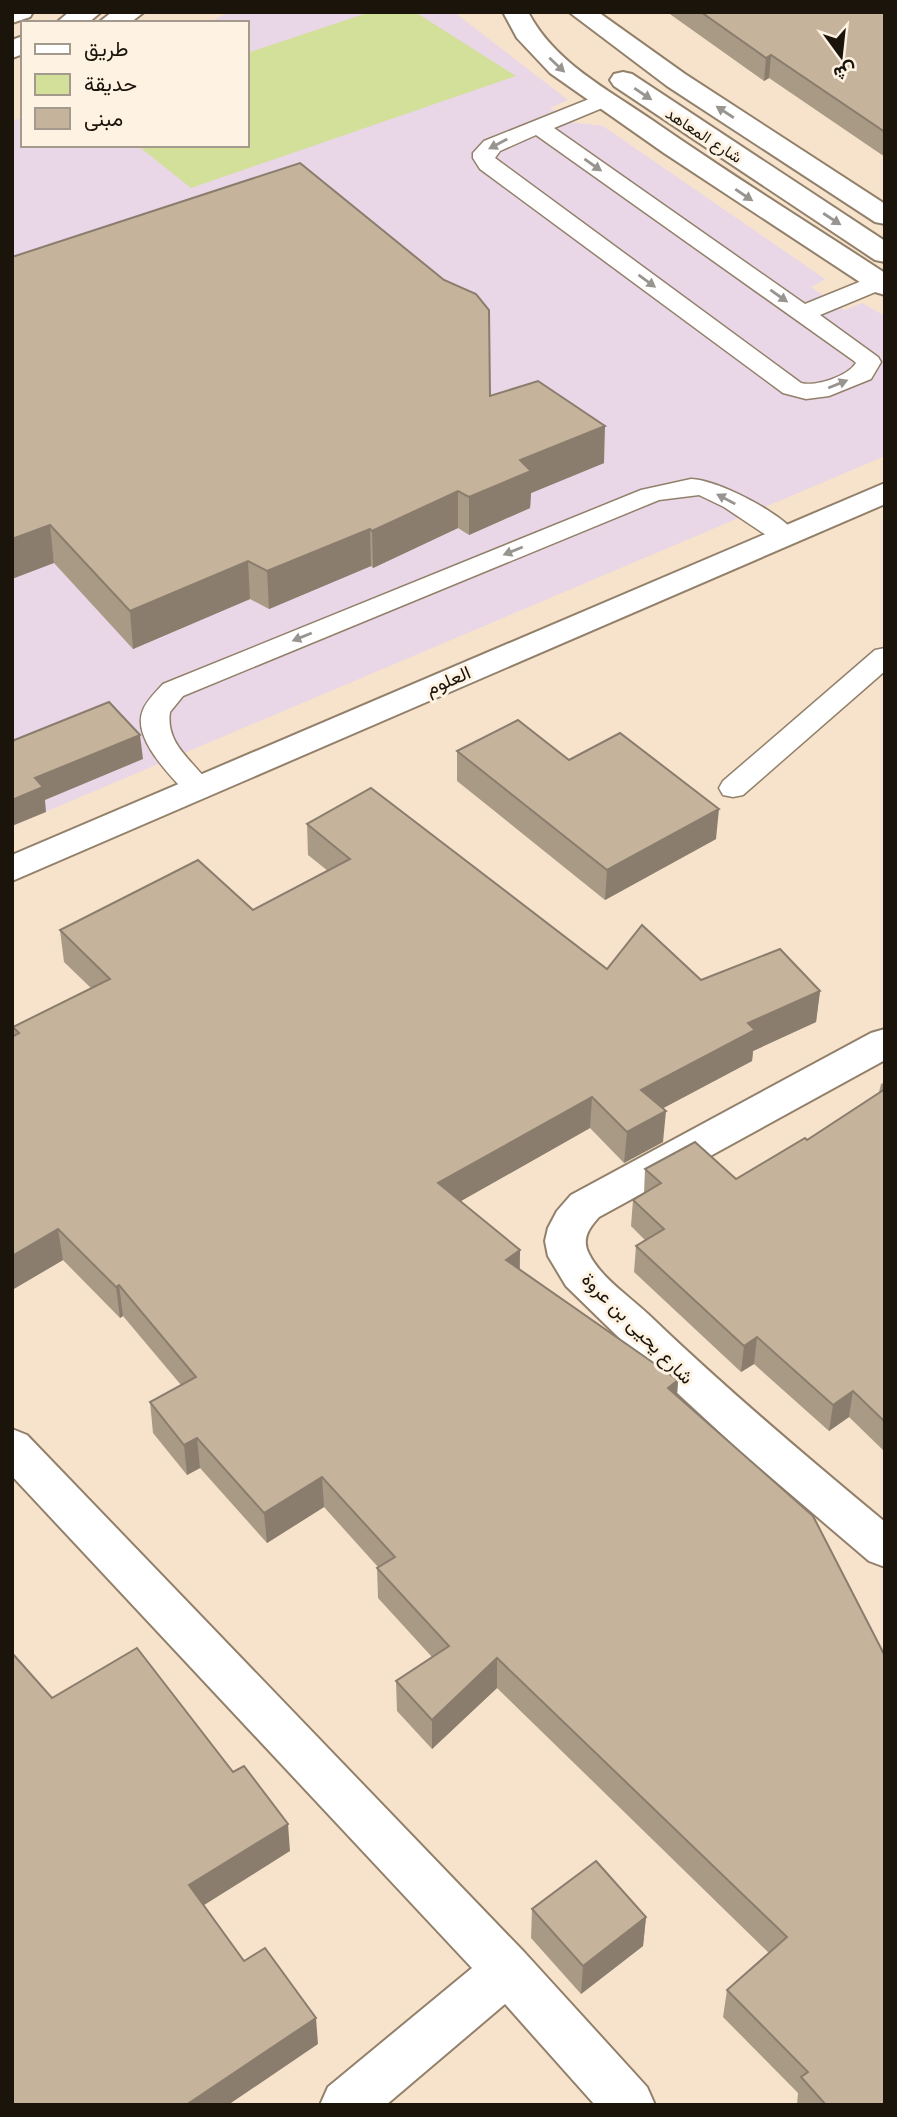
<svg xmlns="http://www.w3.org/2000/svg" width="897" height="2117" font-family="Helvetica,Vazirmatn,sans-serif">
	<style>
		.education { fill: #e9d6e6 }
		.green { fill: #d2e09a }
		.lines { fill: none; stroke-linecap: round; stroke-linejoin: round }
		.lane-casing { stroke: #92806b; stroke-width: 3 }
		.street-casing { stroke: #92806b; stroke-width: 4 }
		.secondary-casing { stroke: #92806b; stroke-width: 4 }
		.lane { fill: #fff; fill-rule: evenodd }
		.street { fill: #fff; fill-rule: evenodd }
		.secondary { fill: #fff; fill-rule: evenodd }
		.wall { fill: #a99a86 }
		.shaded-wall { fill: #8a7d6d }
		.building { fill: #c5b39c; stroke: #8a7d6d; stroke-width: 2 }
		.oneway { fill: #989591 }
		.labels { text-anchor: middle; stroke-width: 6; stroke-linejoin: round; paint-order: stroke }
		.far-street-label { font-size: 16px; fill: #1a140b; stroke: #fef2e3 }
		.street-label { font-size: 19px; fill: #1a140b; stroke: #fef2e3 }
	</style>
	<rect width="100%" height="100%" fill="#f7e3cb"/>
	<polygon class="education" points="229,12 454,12 568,100 550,108 569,122 603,126 825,279 811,287 844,310 862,303 885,316 885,456 12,826 12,122 23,117 23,145 247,145 247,23 208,23"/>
	<polygon class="green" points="370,12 415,12 516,76 191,188 137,145 247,145 247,53"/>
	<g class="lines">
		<g class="lane-casing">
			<g id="lane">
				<path d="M604,93L612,94L615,99L612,104L554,128L805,304L869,278H885V288L820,315L878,357L881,362L871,379L829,396L806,399L783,393L480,169L473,158V153L484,141ZM536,135L854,361L856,363C848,376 816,387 801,383L495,158L500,151Z"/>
				<path d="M691,479C718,480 782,513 797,535L793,541L784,543L775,541L724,507L699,495L659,500L183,696L170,712C165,746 196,762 212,788L208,795L198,797L188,795C171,776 131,738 143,710C147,700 156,692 163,684L641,490Z"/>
				<polygon points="885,648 885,671 743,795 733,797 723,795 719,788 723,781 875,650"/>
			</g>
		</g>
		<g class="street-casing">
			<g id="street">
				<path d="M503,12H528C554,62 607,89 652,120C728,173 807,222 885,273V295L875,292L664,153L550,73L517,38Z"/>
				<polygon points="569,12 598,12 685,74 885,204 885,224 875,222 667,86"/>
				<polygon points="623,72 632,74 885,241 885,262 875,260 614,86 610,80 614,74"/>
				<polygon points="885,483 885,504 12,881 12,855"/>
				<path d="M885,1029V1060L599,1217C589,1228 581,1239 589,1254C601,1278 630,1297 649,1315C724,1387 804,1455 885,1522V1567L869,1561L740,1451L646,1364L566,1286L548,1256L545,1241L548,1228L557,1211L571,1195L871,1033Z"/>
				<polygon points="12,1429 27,1435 525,1953 647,2087 655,2105 595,2105 505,2004 386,2105 320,2105 328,2087 472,1968 12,1476"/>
			</g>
		</g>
		<g class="secondary-casing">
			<g id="secondary">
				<polygon points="12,12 33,12 30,17 12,23"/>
				<polygon points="69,12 101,12 88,23 56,23"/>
				<polygon points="112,12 144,12 130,23 98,23"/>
				<polygon points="23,36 23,54 12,58 12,40"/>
			</g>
		</g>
		<use href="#lane" class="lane"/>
		<use href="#street" class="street"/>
		<use href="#secondary" class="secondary"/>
	</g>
	<g class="wall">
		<polygon points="667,12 885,12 885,157 769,78 764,81"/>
		<polygon points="12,257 490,396 604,463 531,493 530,508 469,535 458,528 373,568 371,566 269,609 250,599 133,649 54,563"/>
		<polygon points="457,751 569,760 716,839 605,900 457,781"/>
		<polygon points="307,824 607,969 701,980 820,991 816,1022 753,1051 752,1061 663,1108 663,1142 624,1163 590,1128 461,1201 520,1250 520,1270 678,1380 677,1396 885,2105 797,2105 798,2093 723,2017 727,1990 769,1953 497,1688 432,1749 397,1711 396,1681 432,1657 378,1598 377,1568 378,1567 324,1507 267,1543 200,1468 187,1475 153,1433 150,1402 181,1385 123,1316 120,1318 63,1260 12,1290 12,1037 14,1036 13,1027 91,988 64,962 60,930 253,910 328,871 308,855"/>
		<polygon points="885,1082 885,1452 849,1417 829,1431 754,1364 741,1372 634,1272 636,1246 645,1240 631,1226 633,1200 644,1193 645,1169 736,1179 807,1140 879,1092 881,1084"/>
		<polygon points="532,1909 646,1917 643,1946 581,1994 531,1938"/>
	</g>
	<g class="shaded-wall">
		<polygon points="771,55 769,78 764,81 766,58"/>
		<polygon points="605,426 604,463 531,493 530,508 469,535 469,497 520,460"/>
		<polygon points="458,491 458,528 373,568 372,531"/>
		<polygon points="50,525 54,563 12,579 12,539"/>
		<polygon points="370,529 371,566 269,609 267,571"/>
		<polygon points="248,561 250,599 133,649 130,611"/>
		<polygon points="140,735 143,759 45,800 46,812 12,826 12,800 35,778"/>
		<polygon points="719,809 716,839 605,900 607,870"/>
		<polygon points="820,991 816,1022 753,1051 752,1061 639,1121 641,1090 748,1023"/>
		<polygon points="592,1097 590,1128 438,1214 438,1183"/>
		<polygon points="666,1111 663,1142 624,1163 627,1132"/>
		<polygon points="58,1229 63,1260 12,1290 12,1256"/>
		<polygon points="520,1250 519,1281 506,1260"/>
		<polygon points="119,1285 123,1316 120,1318 116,1287"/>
		<polygon points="757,1337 754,1364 741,1372 744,1346"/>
		<polygon points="678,1380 676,1410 668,1388"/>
		<polygon points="853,1391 849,1417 829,1431 833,1405"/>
		<polygon points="197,1438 200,1468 187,1475 184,1445"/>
		<polygon points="322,1477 324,1507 267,1543 264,1513"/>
		<polygon points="497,1658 497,1688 432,1749 432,1720"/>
		<polygon points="288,1824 290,1851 193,1912 189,1885"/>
		<polygon points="646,1917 643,1946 581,1994 583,1966"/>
		<polygon points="316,2018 318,2044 228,2105 186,2105"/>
	</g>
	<g class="building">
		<polygon points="701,12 885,12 885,132 771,55 766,58"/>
		<polygon points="300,163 444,280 476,294 489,310 490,396 538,381 605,426 520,460 531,471 469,497 458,491 372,531 370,529 267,571 248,561 130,611 50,525 12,539 12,257"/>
		<polygon points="109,702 140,735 35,778 43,787 12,800 12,741"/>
		<polygon points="518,720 569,760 620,733 719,809 607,870 457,751"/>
		<polygon points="371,788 607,969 642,925 701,980 780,949 820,991 748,1023 755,1030 641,1090 666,1111 627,1132 592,1097 438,1183 520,1250 506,1260 678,1380 668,1388 813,1516 885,1656 885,2105 826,2105 801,2077 808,2072 727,1990 787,1937 497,1658 432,1720 396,1681 449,1646 377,1568 395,1557 322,1477 264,1513 197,1438 184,1445 150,1402 196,1377 119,1285 116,1287 58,1229 12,1256 12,1037 19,1033 13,1027 110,979 60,930 198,860 253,910 350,859 307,824"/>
		<polygon points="885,1089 885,1422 853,1391 833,1405 757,1337 744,1346 636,1246 664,1229 633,1200 661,1183 645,1169 695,1142 736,1179 805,1138 807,1140"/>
		<polygon points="137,1648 233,1772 244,1766 288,1824 189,1885 244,1961 265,1948 316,2018 186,2105 12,2105 12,1653 52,1698"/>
		<polygon points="596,1861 646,1917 583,1966 532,1909"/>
	</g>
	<defs><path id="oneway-solid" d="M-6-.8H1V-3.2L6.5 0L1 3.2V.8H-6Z" transform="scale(1.75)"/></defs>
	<g class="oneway">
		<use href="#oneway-solid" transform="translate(557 65) rotate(43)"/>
		<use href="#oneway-solid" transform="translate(643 94) rotate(34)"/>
		<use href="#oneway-solid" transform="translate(725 112) rotate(-147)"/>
		<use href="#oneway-solid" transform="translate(498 144) rotate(152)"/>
		<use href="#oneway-solid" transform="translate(593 165) rotate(35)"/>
		<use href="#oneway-solid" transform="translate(744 195) rotate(34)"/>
		<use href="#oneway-solid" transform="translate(832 219) rotate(33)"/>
		<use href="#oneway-solid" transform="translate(647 281) rotate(36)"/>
		<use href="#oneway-solid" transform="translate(779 296) rotate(35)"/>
		<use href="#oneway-solid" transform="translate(838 384) rotate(-22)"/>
		<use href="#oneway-solid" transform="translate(726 499) rotate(-152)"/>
		<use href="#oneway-solid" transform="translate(513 551) rotate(158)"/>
		<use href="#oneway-solid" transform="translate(302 637) rotate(158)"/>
	</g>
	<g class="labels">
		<g class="far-street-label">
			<text transform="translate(704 135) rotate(33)" y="6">شارع المعاهد</text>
		</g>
		<g class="street-label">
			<text transform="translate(448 680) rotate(-23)" y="7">العلوم</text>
			<text transform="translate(638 1328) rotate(45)" y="7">شارع يحيى بن عروة</text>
		</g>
	</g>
	<rect width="897" height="2117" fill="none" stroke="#1a140b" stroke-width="28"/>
	<rect x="21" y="21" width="228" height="126" fill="#fef2e3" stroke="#a3998d" stroke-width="2"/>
	<rect x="35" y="44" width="35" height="10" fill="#ffffff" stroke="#a3998d" stroke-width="2"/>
	<text x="84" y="56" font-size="21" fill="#1a140b">طريق</text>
	<rect x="35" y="74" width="35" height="21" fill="#d2e09a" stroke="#a3998d" stroke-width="2"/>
	<text x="84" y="91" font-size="21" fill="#1a140b">حديقة</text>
	<rect x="35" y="108" width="35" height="21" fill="#c5b39c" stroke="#a3998d" stroke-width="2"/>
	<text x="84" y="126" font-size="21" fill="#1a140b">مبنى</text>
	<g transform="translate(841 56) rotate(165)" stroke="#fef2e3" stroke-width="5" paint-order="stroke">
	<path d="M0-5L12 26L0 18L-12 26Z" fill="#1a140b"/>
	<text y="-10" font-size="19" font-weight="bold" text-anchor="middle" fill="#1a140b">ش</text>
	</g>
</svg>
